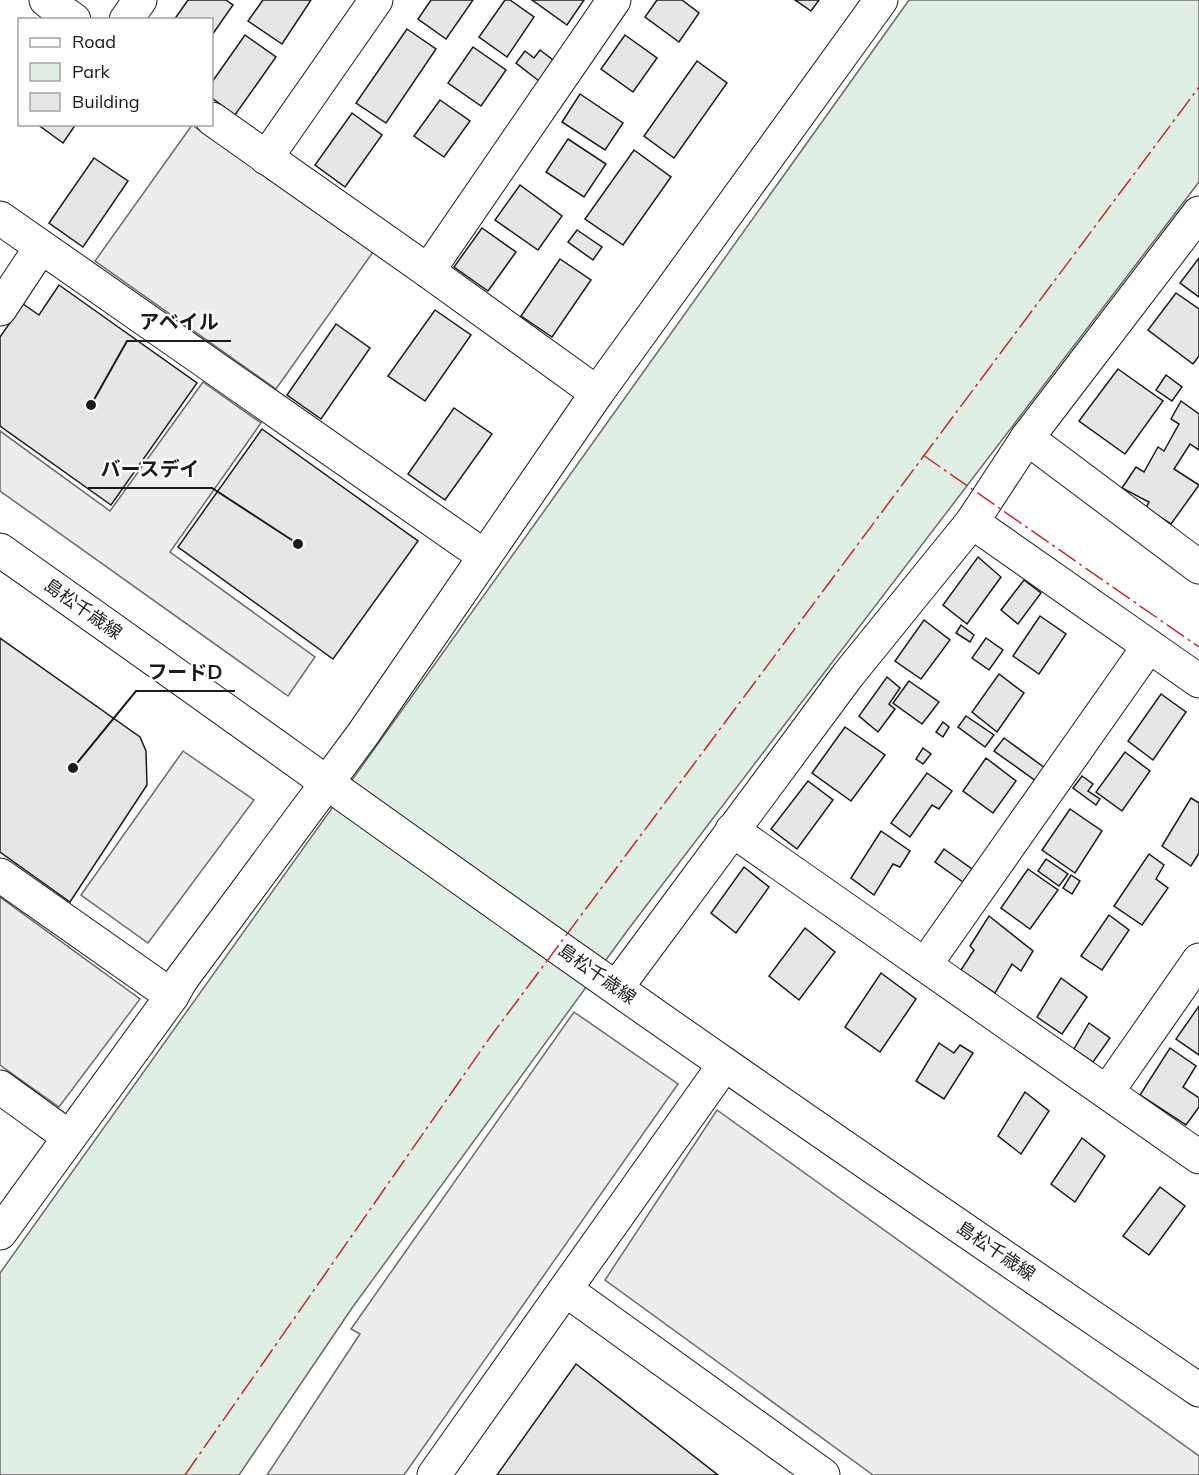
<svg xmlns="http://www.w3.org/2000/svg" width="1199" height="1475" font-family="Mulish,'Noto Sans JP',sans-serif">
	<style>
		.green { fill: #e0efe3; stroke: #6a6a6a; stroke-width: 1.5 }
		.parking { fill: #ededed; stroke: #6a6a6a; stroke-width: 1.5 }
		.building { fill: #e6e6e6; stroke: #1a1a1a; stroke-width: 1.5 }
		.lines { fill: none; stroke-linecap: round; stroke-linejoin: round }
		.minor-casing { stroke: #1a1a1a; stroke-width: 35 }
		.major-casing { stroke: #1a1a1a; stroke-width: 35 }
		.minor { stroke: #fff; stroke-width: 33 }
		.major { stroke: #fff; stroke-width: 33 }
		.power { stroke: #c62828; stroke-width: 1.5; stroke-dasharray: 21 4.5 3 4.5; stroke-linecap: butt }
		.labels { text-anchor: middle; stroke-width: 4.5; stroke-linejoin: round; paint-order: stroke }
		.street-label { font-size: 18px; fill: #1a1a1a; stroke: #fff }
		.leader { fill: none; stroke: #1a1a1a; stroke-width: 2 }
		.callout-dot { fill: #1a1a1a; stroke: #fff; stroke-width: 2 }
		.callout-label { font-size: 20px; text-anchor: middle; font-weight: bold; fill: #1a1a1a; stroke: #fff; stroke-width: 4.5; stroke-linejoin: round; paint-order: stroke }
	</style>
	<rect width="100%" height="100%" fill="#fff"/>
	<polygon class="green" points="909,0 1199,0 1199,182 630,927 352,1308 239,1475 0,1475 0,1273"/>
	<g class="parking">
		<polygon points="192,125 373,252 276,389 95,261"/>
		<polygon points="203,382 261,423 170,552 315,657 288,696 0,491 0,431 110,511"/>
		<polygon points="183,751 254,800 148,943 81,895"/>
		<polygon points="0,897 140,999 59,1107 0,1065"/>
		<polygon points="574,1012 678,1084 404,1475 267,1475 360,1334 351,1329"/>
		<polygon points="717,1110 1199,1456 1199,1475 873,1475 605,1280"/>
	</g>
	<g class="building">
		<polygon points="188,0 226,0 233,5 212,35 212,20 174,20"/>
		<polygon points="263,0 311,0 282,44 248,21"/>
		<polygon points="431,0 473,0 446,39 418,19"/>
		<polygon points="505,0 510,0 534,17 507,57 479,37"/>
		<polygon points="532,0 584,0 567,25"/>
		<polygon points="657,0 682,0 699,13 679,42 645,17"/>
		<polygon points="795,0 819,0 811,11"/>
		<polygon points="407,29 436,49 386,123 356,103"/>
		<polygon points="245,35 276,57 235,115 212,98 212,82"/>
		<polygon points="625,35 657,58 633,92 601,69"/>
		<polygon points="473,47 506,70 481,106 448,83"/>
		<polygon points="540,50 553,60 539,81 516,63 525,51 534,58"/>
		<polygon points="697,61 727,83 674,158 644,136"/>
		<polygon points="580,94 623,123 605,150 562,122"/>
		<polygon points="440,100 470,121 444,157 414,136"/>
		<polygon points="352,113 382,135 345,187 315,165"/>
		<polygon points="37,124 76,124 63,143"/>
		<polygon points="568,139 606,164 584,197 546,172"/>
		<polygon points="634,150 671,177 623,245 585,219"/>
		<polygon points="94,158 128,181 83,247 49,223"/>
		<polygon points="520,185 562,216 538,250 495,220"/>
		<polygon points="482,228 516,252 488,291 454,267"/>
		<polygon points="577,230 602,247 593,260 568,242"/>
		<polygon points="1199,258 1199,297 1180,283"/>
		<polygon points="560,259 591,280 552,337 521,316"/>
		<polygon points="59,285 197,383 111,505 0,426 0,337 23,304 39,315"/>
		<polygon points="1176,293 1199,309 1199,356 1193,364 1148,330"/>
		<polygon points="435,310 471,335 425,401 388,376"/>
		<polygon points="336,324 370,348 321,419 287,395"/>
		<polygon points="1118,369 1163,401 1125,454 1079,421"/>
		<polygon points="1166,375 1182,387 1172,401 1156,390"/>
		<polygon points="1181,401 1199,414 1199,450 1190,444 1174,469 1199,485 1171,524 1146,508 1149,502 1122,488 1136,467 1144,472 1158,447 1164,451 1179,424 1171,419"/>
		<polygon points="454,408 492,434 445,500 408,474"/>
		<polygon points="262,429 418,541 333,659 178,547"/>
		<polygon points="978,557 1001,577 967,624 943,605"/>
		<polygon points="1024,580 1041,593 1018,624 1001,610"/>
		<polygon points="1040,616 1066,634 1039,674 1013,656"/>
		<polygon points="924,620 950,640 921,679 895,661"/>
		<polygon points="961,625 974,635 970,642 956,633"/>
		<polygon points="0,638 140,737 146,751 147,785 70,902 0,852"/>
		<polygon points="986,638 1003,650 989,670 972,658"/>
		<polygon points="999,674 1024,693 997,732 972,712"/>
		<polygon points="887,677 900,688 889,704 895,709 878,732 859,716"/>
		<polygon points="909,681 939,702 922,724 893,703"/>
		<polygon points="1161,694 1186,712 1153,760 1128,741"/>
		<polygon points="966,716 994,735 985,747 958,727"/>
		<polygon points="943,722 949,727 943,737 936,732"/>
		<polygon points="845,727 885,755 851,801 812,773"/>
		<polygon points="1004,738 1045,768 1036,781 994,751"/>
		<polygon points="923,748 931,754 923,764 916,759"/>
		<polygon points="1125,752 1150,771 1122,811 1096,792"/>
		<polygon points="986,758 1016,781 993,813 963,791"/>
		<polygon points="927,773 952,791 939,809 932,805 910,837 891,823"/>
		<polygon points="1082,776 1093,784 1088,791 1100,799 1096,805 1073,788"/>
		<polygon points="808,781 833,800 797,849 771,829"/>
		<polygon points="1191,798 1199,803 1199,853 1191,866 1162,846"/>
		<polygon points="1070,809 1102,831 1075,873 1042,850"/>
		<polygon points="881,831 910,851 900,867 893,864 874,895 851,878"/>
		<polygon points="944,849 972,869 963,882 935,862"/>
		<polygon points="1149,854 1164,865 1156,879 1168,888 1142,925 1114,906"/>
		<polygon points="1046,859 1068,874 1059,886 1038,871"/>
		<polygon points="744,867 769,887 736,933 711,913"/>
		<polygon points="1028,869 1058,890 1030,929 1001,908"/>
		<polygon points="1071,875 1080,881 1072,894 1063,888"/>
		<polygon points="1109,915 1129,930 1102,970 1081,956"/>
		<polygon points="989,916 1033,951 1021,971 1012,964 995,993 961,970 974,950 970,946"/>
		<polygon points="805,928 835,952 799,1000 769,976"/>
		<polygon points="881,973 916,999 880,1052 845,1027"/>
		<polygon points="1061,978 1087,997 1062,1034 1037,1017"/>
		<polygon points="1199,1006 1199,1055 1176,1039"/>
		<polygon points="1089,1023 1110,1038 1093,1062 1074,1049"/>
		<polygon points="939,1043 954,1053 960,1045 973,1053 944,1099 916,1081"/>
		<polygon points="1170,1048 1196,1066 1183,1087 1199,1098 1199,1107 1186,1125 1140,1095"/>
		<polygon points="1025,1092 1049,1111 1021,1154 998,1136"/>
		<polygon points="1082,1138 1105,1156 1075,1202 1051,1184"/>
		<polygon points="1160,1187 1185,1206 1149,1255 1123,1236"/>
		<polygon points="576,1364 718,1475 497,1475"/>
	</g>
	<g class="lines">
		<g class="minor-casing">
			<g id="minor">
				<polyline points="46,0 74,20"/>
				<polyline points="126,20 140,0"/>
				<polyline points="212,119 428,271 597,393"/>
				<polyline points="266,158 376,0"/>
				<polyline points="0,218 484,556"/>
				<polyline points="428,271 614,0"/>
				<polyline points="0,309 41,247"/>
				<polyline points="1027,438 1199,567"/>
				<polyline points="972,522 1199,681"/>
				<polyline points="732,830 1199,1157"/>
				<polyline points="0,875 172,996"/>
				<polyline points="925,965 1149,646"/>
				<polyline points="617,987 848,675 972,522 1027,438 1199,213"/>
				<polyline points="0,1087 69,1137"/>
				<polyline points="1107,1092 1199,960"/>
				<polyline points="0,1233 172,996 181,980 363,734 597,393 881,0"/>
				<polyline points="566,1290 823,1475"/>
				<polyline points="434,1475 724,1065"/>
			</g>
		</g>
		<g class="major-casing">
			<path id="major" d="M0,550C243,721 482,896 726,1065C883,1175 1041,1282 1199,1390"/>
		</g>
		<use href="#minor" class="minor"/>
		<use href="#major" class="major"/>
		<g class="power">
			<polyline points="923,455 1199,647"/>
			<polyline points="185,1475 491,1036 1199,87"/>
		</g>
	</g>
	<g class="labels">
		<g class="street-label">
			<text transform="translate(83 609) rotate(35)" y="6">島松千歳線</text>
			<text transform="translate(597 974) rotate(35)" y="6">島松千歳線</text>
			<text transform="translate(996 1251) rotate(34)" y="6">島松千歳線</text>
		</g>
	</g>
	<path class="leader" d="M91 405L127 341H231M298 544L212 488H88M73 768L136 691H235"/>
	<g class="callout-dot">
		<circle cx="91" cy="405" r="6"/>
		<circle cx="298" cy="544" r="6"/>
		<circle cx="73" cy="768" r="6"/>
	</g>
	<g class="callout-label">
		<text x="179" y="329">アベイル</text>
		<text x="150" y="476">バースデイ</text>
		<text x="185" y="679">フードD</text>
	</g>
	<rect x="18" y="18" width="195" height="108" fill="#ffffff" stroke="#a3a3a3" stroke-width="1.5"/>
	<rect x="30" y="38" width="30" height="9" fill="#ffffff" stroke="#a3a3a3" stroke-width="1.5"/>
	<text x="72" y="48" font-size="18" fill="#1a1a1a">Road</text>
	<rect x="30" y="63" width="30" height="18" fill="#e0efe3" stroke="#a3a3a3" stroke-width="1.5"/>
	<text x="72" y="78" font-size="18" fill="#1a1a1a">Park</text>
	<rect x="30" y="93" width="30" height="18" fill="#e6e6e6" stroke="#a3a3a3" stroke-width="1.5"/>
	<text x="72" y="108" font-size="18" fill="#1a1a1a">Building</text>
</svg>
